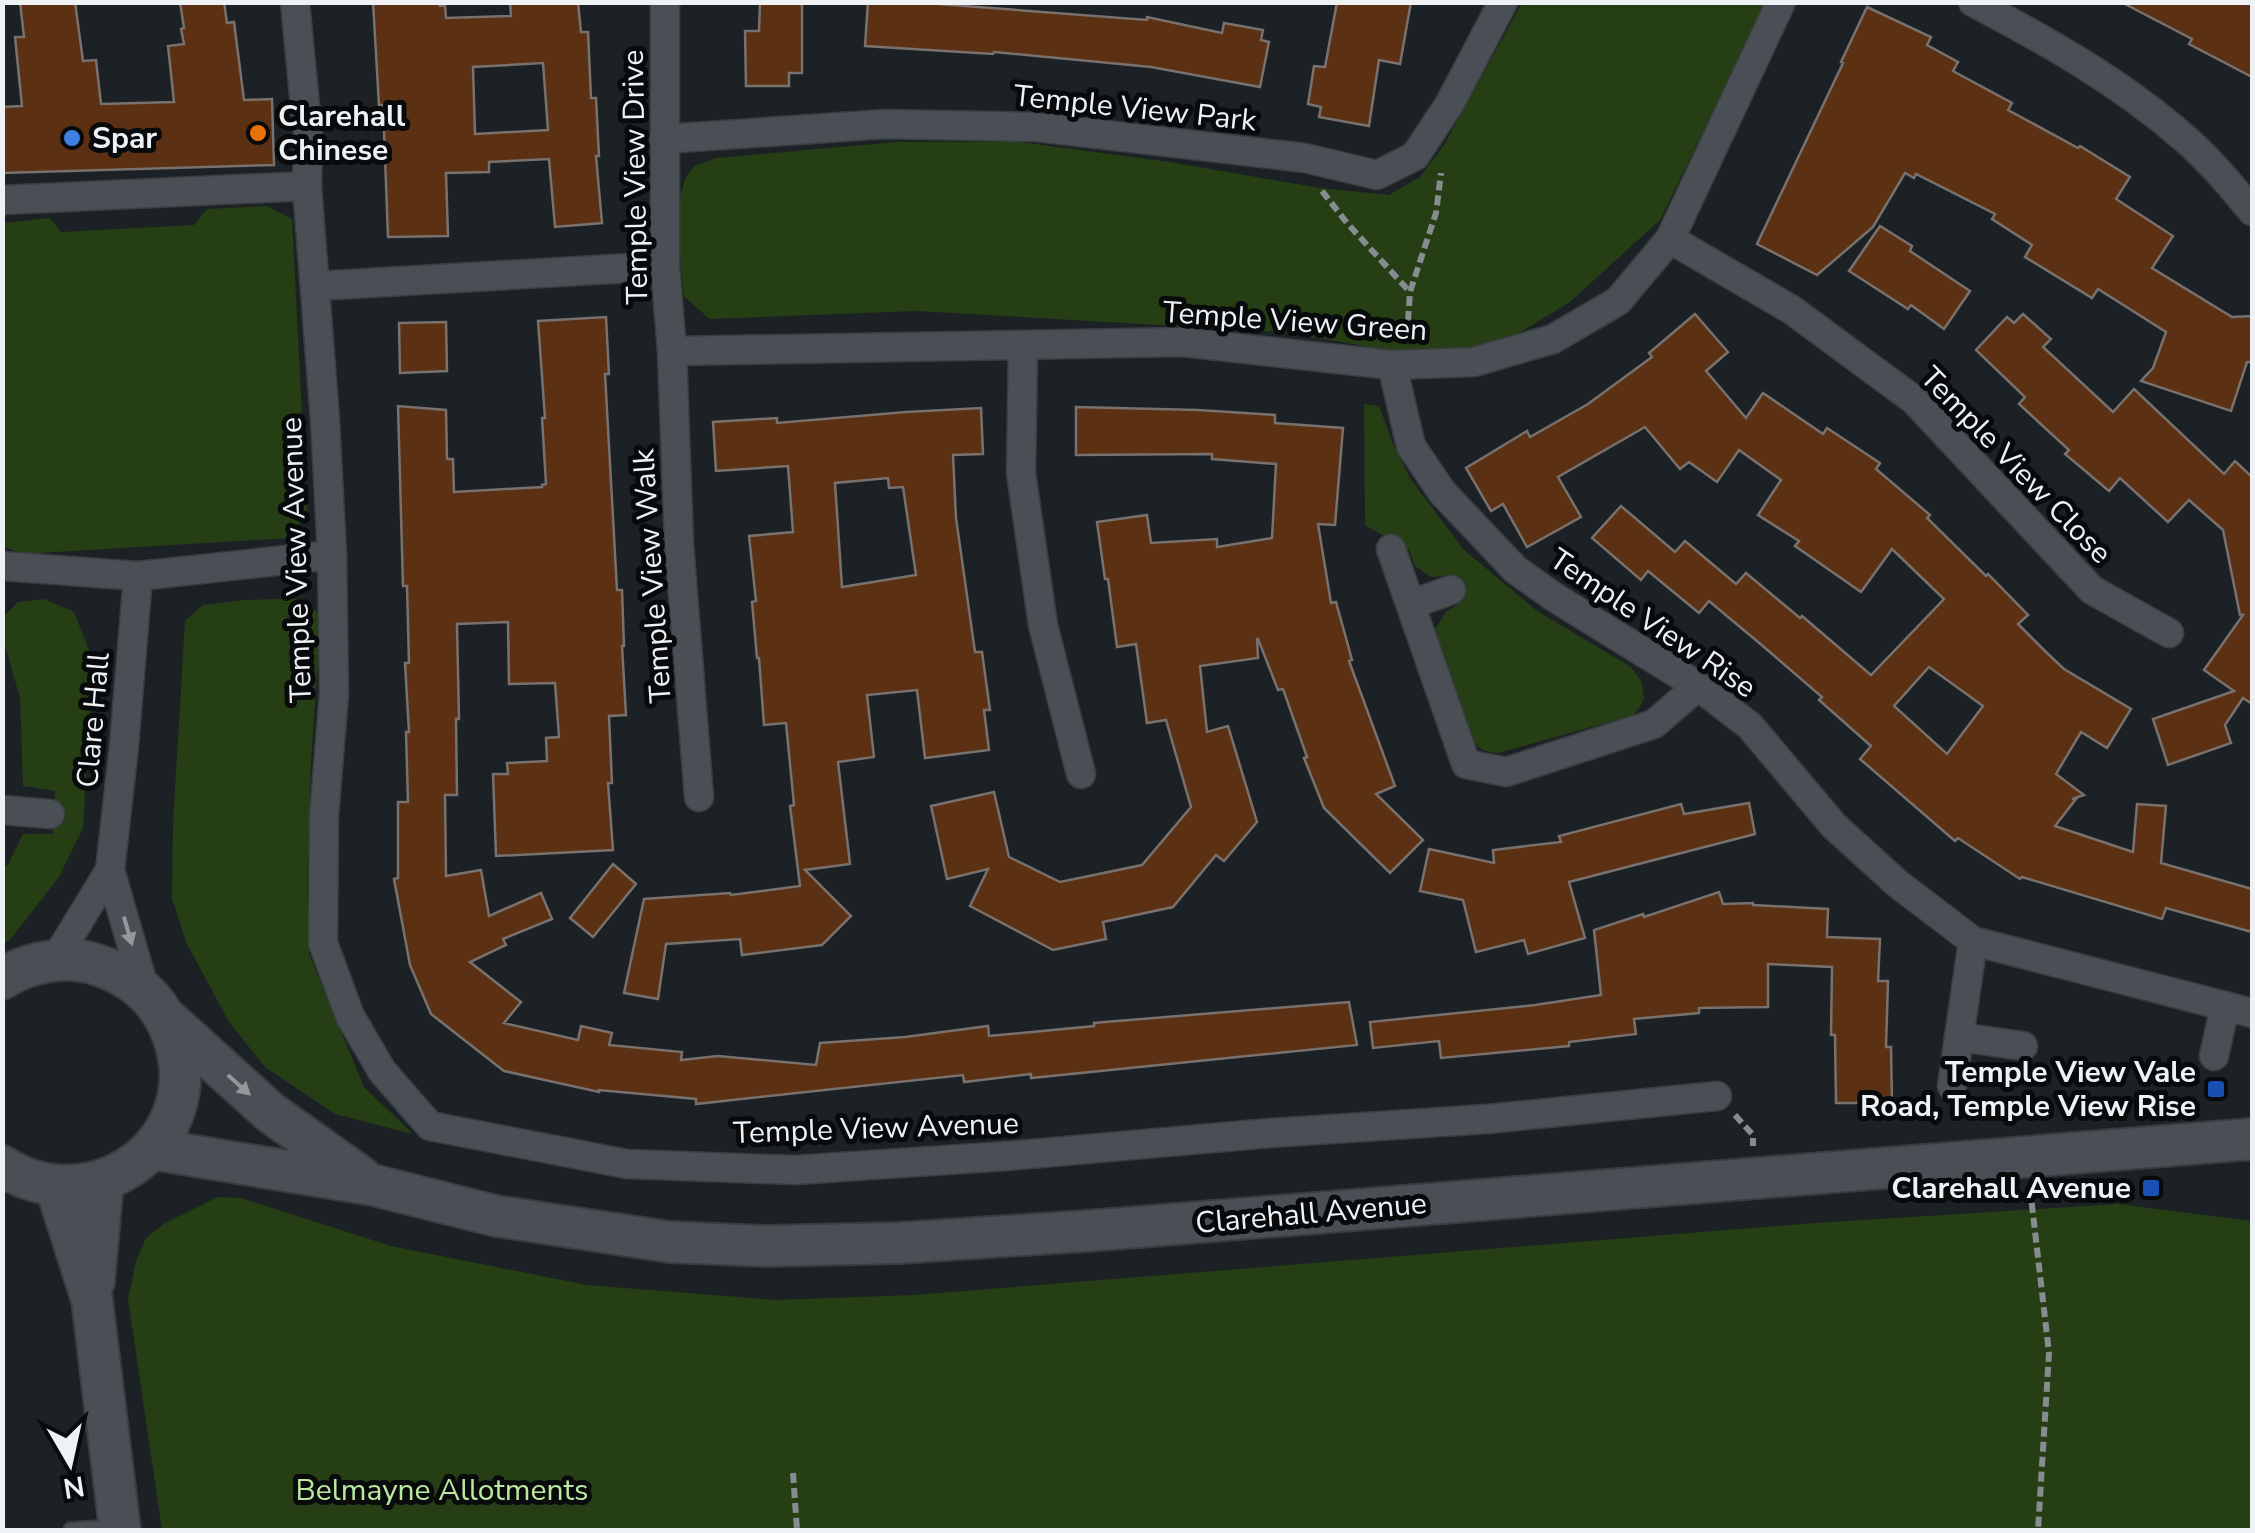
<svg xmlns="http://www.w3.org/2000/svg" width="2255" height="1533" font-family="'Nunito Sans',sans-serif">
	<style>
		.green { fill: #263e13 }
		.building { fill: #5c3013; stroke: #78716d; stroke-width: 2.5; fill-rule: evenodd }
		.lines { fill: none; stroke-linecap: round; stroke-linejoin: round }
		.lane-casing { stroke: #393d41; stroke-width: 18 }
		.street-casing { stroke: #393d41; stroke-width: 31 }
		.secondary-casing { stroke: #393d41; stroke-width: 44 }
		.path { stroke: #878c90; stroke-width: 6; stroke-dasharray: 10 5; stroke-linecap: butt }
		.lane { stroke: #494f54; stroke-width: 14 }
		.street { stroke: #494f54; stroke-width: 28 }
		.secondary { stroke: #494f54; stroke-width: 40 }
		.oneway { fill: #93989c }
		.food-dot { fill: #e8710a; stroke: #080a0c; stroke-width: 4 }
		.shop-dot { fill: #3f7fe0; stroke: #080a0c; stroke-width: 4 }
		.transit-dot { fill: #1a4fb4; stroke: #080a0c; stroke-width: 4 }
		.labels { text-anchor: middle; stroke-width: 10; stroke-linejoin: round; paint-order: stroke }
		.street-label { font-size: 30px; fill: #eef2f5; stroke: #080a0c }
		.poi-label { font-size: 30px; font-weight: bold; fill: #eef2f5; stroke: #080a0c; text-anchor: start }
		.park-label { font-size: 30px; fill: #bce8a0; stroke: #080a0c }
	</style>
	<rect width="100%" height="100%" fill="#1b2125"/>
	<g class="green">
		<path d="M1522,3H1766L1660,220L1570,302L1498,346L1406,353L1282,332L916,311L710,319L684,297C681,267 669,189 694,167C699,163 711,160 717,158L897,142H1020L1170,162L1320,188L1389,195L1420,177L1444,145Z"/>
		<polygon points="267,206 292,219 307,510 291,538 22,554 3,546 3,223 50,218 61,232 194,225 207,209"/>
		<path d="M1364,404L1379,406L1393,444L1410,478L1463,549L1537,611L1631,667L1642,682L1644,700L1634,715L1498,753C1485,753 1477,747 1468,737L1433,632L1446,612L1462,601L1453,575L1431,577L1415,566L1409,550L1365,525Z"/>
		<polygon points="44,599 74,612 90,653 90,706 83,828 59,877 10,940 3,943 3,865 8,865 23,834 53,834 55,791 23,786 20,698 3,638 3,617 18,602"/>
		<polygon points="280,599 300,599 321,615 311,761 307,880 309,954 364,1087 413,1134 335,1114 265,1067 229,1022 186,942 172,898 173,823 185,621 203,605 244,600"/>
		<polygon points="218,1197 241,1198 391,1246 587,1285 776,1300 914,1295 1815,1223 2118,1204 2252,1221 2252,1530 162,1530 128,1299 136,1261 146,1238 165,1223"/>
	</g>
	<g class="building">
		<polygon points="20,2 75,2 83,61 96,60 101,104 174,102 168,46 184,44 181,29 184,28 180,2 224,2 227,23 234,22 244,100 272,99 274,165 2,173 2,107 22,106 15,37 24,37"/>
		<path d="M373,2H439L440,6L445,5L446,18L511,16L510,2H578L581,32H588L591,98H596L599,156H596L602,223L555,227L549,159L489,162V172L446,173L448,236L388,237L383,105H379ZM543,63L548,130L475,134L473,67Z"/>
		<polygon points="760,2 802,2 802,73 789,73 789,86 746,86 745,31 759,31"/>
		<polygon points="868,2 912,2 1147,20 1147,17 1222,33 1224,23 1263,30 1261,40 1269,42 1260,87 1151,67 994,52 993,54 865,46"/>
		<polygon points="1337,2 1411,2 1400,64 1379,60 1369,126 1319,117 1321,107 1308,104 1314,66 1325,67"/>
		<polygon points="2121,2 2252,2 2252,77 2189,44 2192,39"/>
		<polygon points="1867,7 1931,37 1927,45 1958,62 1953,71 2012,103 2008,110 2078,148 2080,146 2130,177 2116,199 2173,236 2152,268 2232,317 2252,316 2252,362 2247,362 2231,411 2141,381 2153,368 2166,332 2098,289 2092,298 2025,257 2032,245 1992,219 1995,214 1916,174 1914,178 1905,173 1873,227 1817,275 1757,244 1843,63 1841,62"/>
		<polygon points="1880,226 1912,246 1910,251 1970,291 1944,329 1911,305 1908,309 1849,271"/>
		<path d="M1695,314L1728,352L1706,371L1746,418L1763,393L1823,434L1827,428L1880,463L1876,469L1930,515L1927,518L1986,576L1988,574L2028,615L2018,624L2048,654L2064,669L2131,709L2107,748L2081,732L2056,774L2084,795L2072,799H2076L2055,826L2133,852L2137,804L2166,806L2161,863L2252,889V932L2166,908L2162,919L2022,877L2020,879L1958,838L1955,841L1860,759L1871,746L1819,700L1822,697L1764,647L1709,601L1699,613L1648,571L1641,580L1592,538L1621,506L1675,552L1685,541L1736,584L1746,573L1800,618L1802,616L1871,675L1944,599L1892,549L1861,592L1795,546L1799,541L1758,515L1781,480L1739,450L1717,482L1689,462L1680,469L1645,427L1558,477L1581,517L1527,547L1503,504L1491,511L1466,468L1527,431L1530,437L1588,404L1652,357L1649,353ZM1929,667L1983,706L1947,754L1894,706Z"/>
		<polygon points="2023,314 2051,339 2043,347 2113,412 2134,389 2224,474 2235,461 2252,477 2252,704 2243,698 2225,725 2231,743 2168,765 2153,719 2234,691 2204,670 2243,615 2240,615 2223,530 2189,500 2168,522 2120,478 2109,491 2065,454 2069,450 2019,404 2025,397 1976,350 2007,317 2014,323"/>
		<polygon points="606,317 609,374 605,374 617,590 622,590 624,646 622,646 626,715 609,716 612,783 608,783 613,850 496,856 493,774 508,774 507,763 547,761 546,738 559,737 555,683 509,684 508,622 457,624 459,719 456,719 457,795 445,795 446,876 481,870 489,916 541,893 552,919 503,939 506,945 470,962 521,1002 504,1023 578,1040 581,1026 612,1033 609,1045 682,1052 681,1060 718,1056 816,1065 820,1043 905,1037 988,1026 989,1036 1094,1026 1094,1023 1105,1022 1349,1002 1357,1045 1031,1078 1031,1074 964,1082 963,1075 696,1104 696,1099 599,1090 599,1092 504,1071 431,1014 410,965 394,879 398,878 398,802 408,802 406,732 409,732 405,663 409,663 407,586 403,586 398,406 446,410 447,459 453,459 454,492 542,487 542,485 546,484 542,418 545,418 538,321"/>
		<polygon points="446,322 447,371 400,373 399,323"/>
		<polygon points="1076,407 1198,410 1275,415 1275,423 1343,428 1335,525 1318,524 1331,603 1336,602 1352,660 1349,661 1395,786 1376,794 1423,840 1390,873 1324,808 1304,758 1307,757 1283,689 1278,690 1258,639 1257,639 1258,658 1200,666 1207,732 1228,726 1257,822 1224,861 1216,855 1173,907 1103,922 1106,939 1053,950 970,906 988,869 947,879 931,806 994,792 1009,857 1060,882 1142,865 1191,807 1166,720 1147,723 1136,644 1117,647 1108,579 1105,579 1097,522 1147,515 1151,543 1217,539 1217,547 1272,538 1276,464 1212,459 1212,454 1076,455"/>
		<path d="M981,408L983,454L953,455L956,518L975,652H982L990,710H984L989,750L925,758L917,690L867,695L874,757L838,762L850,864L805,870L851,916L822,945L742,955L740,939L666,944L658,999L624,993L644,899L730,893L731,895L800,886L790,806L794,805L786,723L764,725L759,658H757L752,602L756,601L749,536L793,532L788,466L716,471L713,422L777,418V423L906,412ZM888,478L889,488L903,487L916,575L842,587L835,483Z"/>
		<polygon points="1749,803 1755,834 1569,882 1585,938 1528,954 1524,940 1476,952 1463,900 1420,891 1429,849 1494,863 1493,850 1561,842 1559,836 1681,804 1684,814"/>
		<polygon points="613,864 636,884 593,937 570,918"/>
		<polygon points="1719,892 1723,904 1753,903 1753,905 1828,909 1827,937 1880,939 1878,981 1888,981 1886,1047 1891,1047 1892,1103 1836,1103 1835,1035 1831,1035 1832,967 1768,964 1768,1007 1699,1008 1699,1013 1634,1019 1636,1034 1569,1042 1569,1046 1441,1058 1439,1041 1373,1048 1370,1022 1535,1005 1601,995 1594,930 1643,914 1644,917"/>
	</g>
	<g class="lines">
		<g class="lane-casing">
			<polyline id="lane" points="71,1530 119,1527"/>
		</g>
		<g class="street-casing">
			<g id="street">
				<polyline points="295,2 308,137 307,186 325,420 332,555 334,694 324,816 323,943 350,1016 382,1071 430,1126 627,1164 795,1170 1007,1156 1270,1133 1487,1119 1717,1096"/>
				<polyline points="665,2 665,266 672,351 679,544 699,797"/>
				<path d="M1973,2C2047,41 2120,82 2183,137C2208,158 2231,186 2252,211"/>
				<polyline points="664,139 885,124 1037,127 1305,158 1377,175 1415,156 1450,103 1503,2"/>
				<polyline points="2,200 307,186"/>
				<polyline points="1670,239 1792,310 1914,400 2092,590 2169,633"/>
				<polyline points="316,286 665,266"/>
				<polyline points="1023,345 1021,473 1043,625 1081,774"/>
				<polyline points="672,351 1182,342 1392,365 1474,362 1553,339 1618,301 1670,239 1781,2"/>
				<polyline points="1392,365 1411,446 1442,492 1516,570 1554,597 1698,686 1750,726 1834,826 1898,884 1973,941 2252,1013"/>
				<polyline points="1391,549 1466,764 1506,772 1654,724 1698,686"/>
				<polyline points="2,566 138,576 332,555"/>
				<polyline points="138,576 124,746 110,870 145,991"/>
				<polyline points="1412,604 1451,590"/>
				<polyline points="2,810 50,814"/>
				<polyline points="55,960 110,870"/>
				<polyline points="1959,1037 2023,1046"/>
				<polyline points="2214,1056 2225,1006"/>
				<polyline points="1952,1086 1973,941"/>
			</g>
		</g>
		<g class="secondary-casing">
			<g id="secondary">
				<path d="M2,979C28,961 68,955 98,965C134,977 160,1000 173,1036C210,1141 94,1225 2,1166"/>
				<polyline points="167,1019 271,1113 361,1177"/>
				<polyline points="152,1149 373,1185 496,1216 670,1242 766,1246 899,1243 1100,1230 2252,1139"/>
				<polyline points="56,1187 92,1300 120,1530"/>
				<polyline points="94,1282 103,1181"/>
			</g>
		</g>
		<g class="path">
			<polyline points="1322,191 1347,223 1409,291"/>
			<polyline points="1407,336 1410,292 1436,213 1441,173"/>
			<polyline points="1735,1115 1753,1135 1753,1146"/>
			<polyline points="2030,1188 2049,1353 2038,1530"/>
			<polyline points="793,1473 797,1530"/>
		</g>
		<use href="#lane" class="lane"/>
		<use href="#street" class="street"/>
		<use href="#secondary" class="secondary"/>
	</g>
	<defs><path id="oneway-solid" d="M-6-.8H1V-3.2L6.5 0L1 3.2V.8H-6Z" transform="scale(2.5)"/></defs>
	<g class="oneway">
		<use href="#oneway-solid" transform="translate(128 931) rotate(74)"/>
		<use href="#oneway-solid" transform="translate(239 1085) rotate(42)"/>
	</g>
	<circle class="food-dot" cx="258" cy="133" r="10"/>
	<circle class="shop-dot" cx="72" cy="138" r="10"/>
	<g class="transit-dot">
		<rect x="2206" y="1079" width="20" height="20" rx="5"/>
		<rect x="2141" y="1178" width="20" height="20" rx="5"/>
	</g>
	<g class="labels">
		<g class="street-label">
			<text transform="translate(1135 108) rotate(6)" y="10">Temple View Park</text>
			<text transform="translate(635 177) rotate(-91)" y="10">Temple View Drive</text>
			<text transform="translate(1295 321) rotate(4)" y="10">Temple View Green</text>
			<text transform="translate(2016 465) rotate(46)" y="10">Temple View Close</text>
			<text transform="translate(296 560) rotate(-92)" y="10">Temple View Avenue</text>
			<text transform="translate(652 576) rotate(-94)" y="10">Temple View Walk</text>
			<text transform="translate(1653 623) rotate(34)" y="10">Temple View Rise</text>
			<text transform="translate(93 720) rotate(-85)" y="10">Clare Hall</text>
			<text transform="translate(876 1128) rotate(-2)" y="10">Temple View Avenue</text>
			<text transform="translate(1311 1213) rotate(-5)" y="10">Clarehall Avenue</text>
		</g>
		<g class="poi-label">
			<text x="278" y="126">Clarehall<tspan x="278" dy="34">Chinese</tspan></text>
			<text x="92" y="148">Spar</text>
			<text x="2196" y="1082" text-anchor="end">Temple View Vale<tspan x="2196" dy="34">Road, Temple View Rise</tspan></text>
			<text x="2131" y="1198" text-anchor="end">Clarehall Avenue</text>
		</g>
		<g class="park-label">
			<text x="442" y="1500">Belmayne Allotments</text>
		</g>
	</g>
	<rect width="2255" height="1533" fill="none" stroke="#eef2f5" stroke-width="10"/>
	<g transform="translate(70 1463) rotate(171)" stroke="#080a0c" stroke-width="8" paint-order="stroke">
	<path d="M0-8L18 38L0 25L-18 38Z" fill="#eef2f5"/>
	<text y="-15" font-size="28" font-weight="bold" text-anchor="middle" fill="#eef2f5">N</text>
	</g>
</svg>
